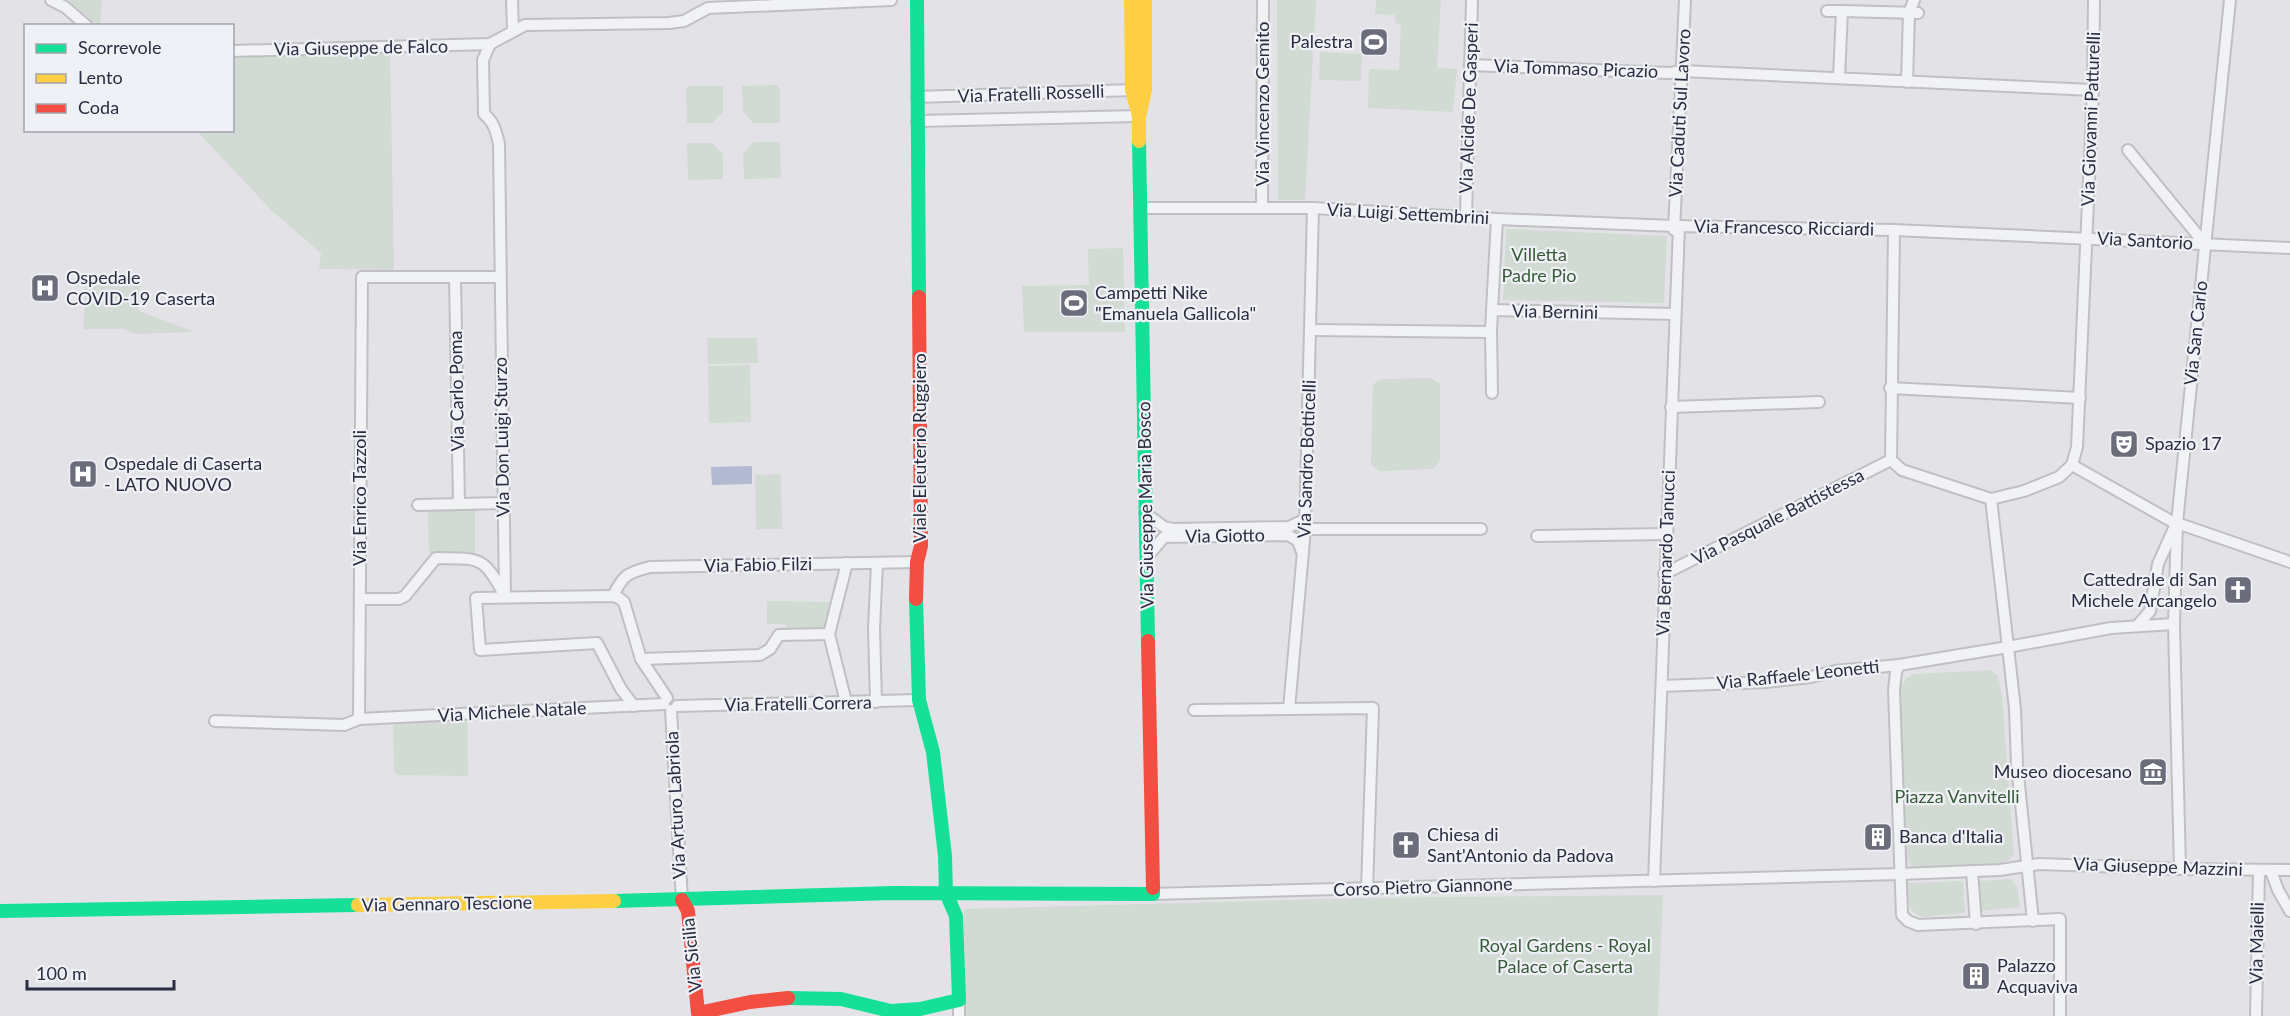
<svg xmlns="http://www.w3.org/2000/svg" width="2290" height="1016" font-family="Lato,sans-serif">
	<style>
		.green { fill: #d1dad3 }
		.water { fill: #b2bad1 }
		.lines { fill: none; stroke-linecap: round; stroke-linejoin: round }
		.street-casing { stroke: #c0c0c4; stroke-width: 14 }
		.street { stroke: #f1f2f4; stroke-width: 10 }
		.fast { stroke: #16e098; stroke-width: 14 }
		.slow { stroke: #ffcf43; stroke-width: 14 }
		.jam { stroke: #f24e42; stroke-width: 14 }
		.labels { text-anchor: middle; stroke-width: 4.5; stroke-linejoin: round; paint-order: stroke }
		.poi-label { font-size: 18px; fill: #2a2d40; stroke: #f0f1f6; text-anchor: start }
		.street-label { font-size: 18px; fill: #2a2d40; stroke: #f0f1f6 }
		.park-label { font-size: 18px; fill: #385b39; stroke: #f0f1f6 }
	</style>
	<rect width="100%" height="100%" fill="#e3e3e7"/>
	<g class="green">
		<polygon points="68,0 102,0 100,25 98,25"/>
		<polygon points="1277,0 1316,0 1305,200 1278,200"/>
		<polygon points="1376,0 1441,0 1437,68 1457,69 1453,112 1368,108 1369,69 1399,70 1401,24 1395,23 1395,15 1375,14"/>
		<polygon points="390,47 394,270 319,269 321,253 272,211 197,131 232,130 233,54"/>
		<polygon points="1320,52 1362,54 1361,81 1319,80"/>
		<polygon points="777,85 780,89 780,123 753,123 743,112 742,86"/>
		<polygon points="689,86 723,86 723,112 712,123 687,123 686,90"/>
		<polygon points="754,142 780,142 781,178 744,179 743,154"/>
		<polygon points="687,143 712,143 723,154 723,179 688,180"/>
		<polygon points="1506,229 1667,236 1664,303 1503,300"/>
		<polygon points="1123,248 1125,332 1024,332 1022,286 1089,285 1088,249"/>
		<polygon points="86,274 140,278 139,311 195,332 135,334 124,329 83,329"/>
		<polygon points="707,338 757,338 758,363 708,364"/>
		<polygon points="750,365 751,422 709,423 708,366"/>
		<polygon points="1431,378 1440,384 1440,461 1433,469 1379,471 1371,464 1373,384 1383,379"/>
		<polygon points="781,474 782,529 756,529 755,475"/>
		<polygon points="475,510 475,553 429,553 428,511"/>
		<polygon points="767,601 837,602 829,634 786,635 786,624 767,624"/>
		<polygon points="1990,670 1998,676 2002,696 2014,855 2008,861 1998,863 1912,867 1906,859 1901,687 1907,678 1914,674"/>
		<polygon points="467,720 468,776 398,775 394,771 393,723"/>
		<polygon points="2011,879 2017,887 2020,907 1981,911 1979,881"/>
		<path d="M1963,881L1965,913L1923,917C1906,912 1907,898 1906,883Z"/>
		<polygon points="1663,895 1658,1016 964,1016 964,909 1362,898"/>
	</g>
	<polygon class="water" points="752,466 752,484 712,485 711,467"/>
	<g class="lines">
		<g class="street-casing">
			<g id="street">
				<polyline points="51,0 65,7 87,26"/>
				<polyline points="512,0 513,31"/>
				<polyline points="1827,11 1842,11"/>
				<path d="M490,44L483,60L484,114C494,122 496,131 499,144L505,597"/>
				<polyline points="232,51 490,44 525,25 669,23 684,21 708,8 891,0"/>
				<polyline points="1470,65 1670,73 1682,71 2093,90"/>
				<polyline points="1839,78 1842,11 1918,13"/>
				<polyline points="1907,82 1909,13 1914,0"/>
				<polyline points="917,97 1132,90"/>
				<polyline points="917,121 1139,116"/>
				<polyline points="2128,150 2205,244"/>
				<polyline points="1141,208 1313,208 1497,219 1674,226 1894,230 2290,248"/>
				<polyline points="1262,208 1263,0"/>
				<polyline points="1466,217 1472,0"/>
				<polyline points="1674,230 1685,0"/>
				<polyline points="1894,230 1891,460 1902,470 1991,499 2024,491 2059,477 2072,465 2077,447 2093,90 2094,0"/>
				<polyline points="455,277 459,504"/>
				<polyline points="1492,310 1497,219"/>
				<polyline points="1312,330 1491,332 1492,310 1675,314"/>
				<polyline points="1491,332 1492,393"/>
				<polyline points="1890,388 2080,398"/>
				<polyline points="1671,407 1819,402"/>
				<polyline points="2072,465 2171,521 2290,562"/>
				<polyline points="1991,499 2008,647 2111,628 2174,624"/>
				<polyline points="418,505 504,503"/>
				<polyline points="1145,513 1164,527 1173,529 1289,527 1306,519"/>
				<polyline points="1305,529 1481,529"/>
				<polyline points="1537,536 1667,534"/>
				<polyline points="1147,557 1164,537 1288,535 1298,541 1302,552"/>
				<polyline points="1664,574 1891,460"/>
				<path d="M613,596C623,575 627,573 650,567L917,562"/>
				<path d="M360,599H399L405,596L436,558C477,559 483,554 503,593"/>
				<polyline points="2137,626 2150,611 2158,564 2175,526"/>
				<polyline points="641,659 760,655 770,649 779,635 829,634"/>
				<polyline points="1662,686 1766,682 1811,677 1835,671 1899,665"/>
				<polyline points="846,702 829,634 847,563"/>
				<polyline points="876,702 874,629 877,563"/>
				<polyline points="634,706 621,689 597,643 480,650 476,598 613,596 619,598 624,602 641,659 667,698"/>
				<polyline points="677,706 919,700"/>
				<polyline points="1289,709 1305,529 1313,208"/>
				<polyline points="671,710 682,900"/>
				<polyline points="1194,710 1373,708 1367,889"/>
				<polyline points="359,719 362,277 499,277"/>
				<polyline points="215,721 344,725 359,719 664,704"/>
				<polyline points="2180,869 2174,624 2177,523 2230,0"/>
				<polyline points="1972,871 1976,924"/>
				<polyline points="2271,871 2278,890 2290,911"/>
				<polyline points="1654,881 1679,226"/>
				<polyline points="1153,894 1900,874 2000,870 2039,864 2180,869 2290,870"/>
				<polyline points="2033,921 2017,765 2015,709 2008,647 1899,665 1896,672 1894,690 1902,915 1908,921 1918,925 2060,919 2060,1016"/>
				<polyline points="959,1000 959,1016"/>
				<polyline points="2256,1016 2259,871"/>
			</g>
		</g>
		<use href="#street" class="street"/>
		<g class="fast">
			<polyline points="917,0 919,297"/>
			<polyline points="1139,141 1148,641"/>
			<polyline points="614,901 894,893 1153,894 1153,888"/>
			<polyline points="0,911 358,905"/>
			<polyline points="788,998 841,999 891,1011 920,1009 959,1000 956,916 946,893 945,856 933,752 919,700 916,599"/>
		</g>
		<g class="slow">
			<polyline points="1131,0 1132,90 1139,116 1139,141"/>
			<polyline points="1140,113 1145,90 1145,0"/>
			<polyline points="358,905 614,901"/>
		</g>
		<g class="jam">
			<polyline points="916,599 917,562 921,546 919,297"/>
			<polyline points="1148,641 1153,888"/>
			<polyline points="682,900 688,911 698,1013 750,1002 788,998"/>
		</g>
	</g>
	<defs>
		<g id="stadium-square" transform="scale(1.5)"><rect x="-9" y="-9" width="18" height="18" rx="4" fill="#6b6d7a" stroke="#f0f1f6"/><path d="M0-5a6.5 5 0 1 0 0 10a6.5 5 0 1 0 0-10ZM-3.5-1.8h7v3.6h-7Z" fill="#fff"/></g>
		<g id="hospital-square" transform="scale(1.5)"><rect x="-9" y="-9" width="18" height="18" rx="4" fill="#6b6d7a" stroke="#f0f1f6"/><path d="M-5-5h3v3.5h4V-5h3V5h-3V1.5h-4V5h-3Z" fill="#fff"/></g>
		<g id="theatre-square" transform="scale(1.5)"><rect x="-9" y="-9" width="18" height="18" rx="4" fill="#6b6d7a" stroke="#f0f1f6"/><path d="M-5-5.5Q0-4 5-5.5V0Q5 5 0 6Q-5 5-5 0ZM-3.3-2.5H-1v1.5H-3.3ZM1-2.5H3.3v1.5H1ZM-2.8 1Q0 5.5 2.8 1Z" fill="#fff"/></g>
		<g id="church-square" transform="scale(1.5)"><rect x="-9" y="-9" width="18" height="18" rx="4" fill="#6b6d7a" stroke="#f0f1f6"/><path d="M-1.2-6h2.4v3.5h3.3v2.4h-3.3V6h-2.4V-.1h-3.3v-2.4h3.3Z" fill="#fff"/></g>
		<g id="museum-square" transform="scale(1.5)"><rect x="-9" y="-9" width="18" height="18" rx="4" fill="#6b6d7a" stroke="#f0f1f6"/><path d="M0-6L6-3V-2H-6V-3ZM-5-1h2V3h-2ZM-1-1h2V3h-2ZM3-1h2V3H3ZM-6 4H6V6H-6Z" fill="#fff"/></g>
		<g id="building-square" transform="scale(1.5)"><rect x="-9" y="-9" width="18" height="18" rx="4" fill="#6b6d7a" stroke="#f0f1f6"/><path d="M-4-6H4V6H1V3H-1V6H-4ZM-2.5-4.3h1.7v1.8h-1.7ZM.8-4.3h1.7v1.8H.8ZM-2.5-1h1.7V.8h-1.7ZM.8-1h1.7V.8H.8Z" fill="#fff"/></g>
	</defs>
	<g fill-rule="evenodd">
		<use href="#stadium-square" x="1374" y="42"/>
		<use href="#hospital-square" x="45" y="288"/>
		<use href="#stadium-square" x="1074" y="303"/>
		<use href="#theatre-square" x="2124" y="444"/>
		<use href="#hospital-square" x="83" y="474"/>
		<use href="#church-square" x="2238" y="590"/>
		<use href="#museum-square" x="2153" y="772"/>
		<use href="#building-square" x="1878" y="837"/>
		<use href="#church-square" x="1406" y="845"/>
		<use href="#building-square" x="1976" y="976"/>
	</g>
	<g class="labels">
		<g class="poi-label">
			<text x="1353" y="48" text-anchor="end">Palestra</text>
			<text x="66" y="284">Ospedale<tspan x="66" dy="21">COVID-19 Caserta</tspan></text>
			<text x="1095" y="299">Campetti Nike<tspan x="1095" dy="21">"Emanuela Gallicola"</tspan></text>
			<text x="2145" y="450">Spazio 17</text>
			<text x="104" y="470">Ospedale di Caserta<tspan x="104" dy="21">- LATO NUOVO</tspan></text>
			<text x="2217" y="586" text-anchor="end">Cattedrale di San<tspan x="2217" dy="21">Michele Arcangelo</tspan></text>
			<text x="2132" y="778" text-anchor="end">Museo diocesano</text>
			<text x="1427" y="841">Chiesa di<tspan x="1427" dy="21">Sant'Antonio da Padova</tspan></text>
			<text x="1899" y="843">Banca d'Italia</text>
			<text x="1997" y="972">Palazzo<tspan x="1997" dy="21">Acquaviva</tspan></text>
		</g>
		<g class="street-label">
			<text transform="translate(361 48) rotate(-1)" y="6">Via Giuseppe de Falco</text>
			<text transform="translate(1576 69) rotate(2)" y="6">Via Tommaso Picazio</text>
			<text transform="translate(1031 94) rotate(-2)" y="6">Via Fratelli Rosselli</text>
			<text transform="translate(1263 104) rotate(-90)" y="6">Via Vincenzo Gemito</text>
			<text transform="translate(1469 108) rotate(-88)" y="6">Via Alcide De Gasperi</text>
			<text transform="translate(1680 113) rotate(-87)" y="6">Via Caduti Sul Lavoro</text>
			<text transform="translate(2091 119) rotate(-88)" y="6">Via Giovanni Patturelli</text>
			<text transform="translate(1408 214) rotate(3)" y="6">Via Luigi Settembrini</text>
			<text transform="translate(1784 228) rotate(1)" y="6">Via Francesco Ricciardi</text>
			<text transform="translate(2145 241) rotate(3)" y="6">Via Santorio</text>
			<text transform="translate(1555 312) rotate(1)" y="6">Via Bernini</text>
			<text transform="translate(2196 333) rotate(-84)" y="6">Via San Carlo</text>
			<text transform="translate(457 391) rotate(-91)" y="6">Via Carlo Poma</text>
			<text transform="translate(502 437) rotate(-91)" y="6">Via Don Luigi Sturzo</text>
			<text transform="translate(920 448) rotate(-90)" y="6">Viale Eleuterio Ruggiero</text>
			<text transform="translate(1307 459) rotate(-88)" y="6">Via Sandro Botticelli</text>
			<text transform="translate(360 498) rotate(-90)" y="6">Via Enrico Tazzoli</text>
			<text transform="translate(1146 505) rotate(-91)" y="6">Via Giuseppe Maria Bosco</text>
			<text transform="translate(1778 517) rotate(-27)" y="6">Via Pasquale Battistessa</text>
			<text transform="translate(1225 536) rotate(-1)" y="6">Via Giotto</text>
			<text transform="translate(1666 553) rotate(-88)" y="6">Via Bernardo Tanucci</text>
			<text transform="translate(758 565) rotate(-1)" y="6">Via Fabio Filzi</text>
			<text transform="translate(1798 675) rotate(-6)" y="6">Via Raffaele Leonetti</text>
			<text transform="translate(798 704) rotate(-1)" y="6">Via Fratelli Correra</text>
			<text transform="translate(512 712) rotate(-3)" y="6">Via Michele Natale</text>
			<text transform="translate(676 805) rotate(-93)" y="6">Via Arturo Labriola</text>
			<text transform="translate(2158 867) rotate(2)" y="6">Via Giuseppe Mazzini</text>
			<text transform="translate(1423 887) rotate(-2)" y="6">Corso Pietro Giannone</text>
			<text transform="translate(447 904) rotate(-1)" y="6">Via Gennaro Tescione</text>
			<text transform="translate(2257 943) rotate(-89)" y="6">Via Maielli</text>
			<text transform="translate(692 955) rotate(-96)" y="6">Via Sicilia</text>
		</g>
		<g class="park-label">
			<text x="1539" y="261">Villetta<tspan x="1539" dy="21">Padre Pio</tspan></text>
			<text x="1957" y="803">Piazza Vanvitelli</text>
			<text x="1565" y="952">Royal Gardens - Royal<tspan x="1565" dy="21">Palace of Caserta</tspan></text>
		</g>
	</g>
	<rect x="24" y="24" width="210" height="108" fill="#f0f1f6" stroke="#a1a3ad" stroke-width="1.5"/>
	<rect x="36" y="44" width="30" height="9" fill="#16e098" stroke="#a1a3ad" stroke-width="1.5"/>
	<text x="78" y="54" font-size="18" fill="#2a2d40">Scorrevole</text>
	<rect x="36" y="74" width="30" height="9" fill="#ffcf43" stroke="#a1a3ad" stroke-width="1.5"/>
	<text x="78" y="84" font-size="18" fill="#2a2d40">Lento</text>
	<rect x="36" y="104" width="30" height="9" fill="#f24e42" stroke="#a1a3ad" stroke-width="1.5"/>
	<text x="78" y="114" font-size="18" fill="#2a2d40">Coda</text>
	<path d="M27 980v9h147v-9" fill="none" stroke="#2a2d40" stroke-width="3"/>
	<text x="36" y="980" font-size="18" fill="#2a2d40" stroke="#f0f1f6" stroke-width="4.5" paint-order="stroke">100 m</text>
</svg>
